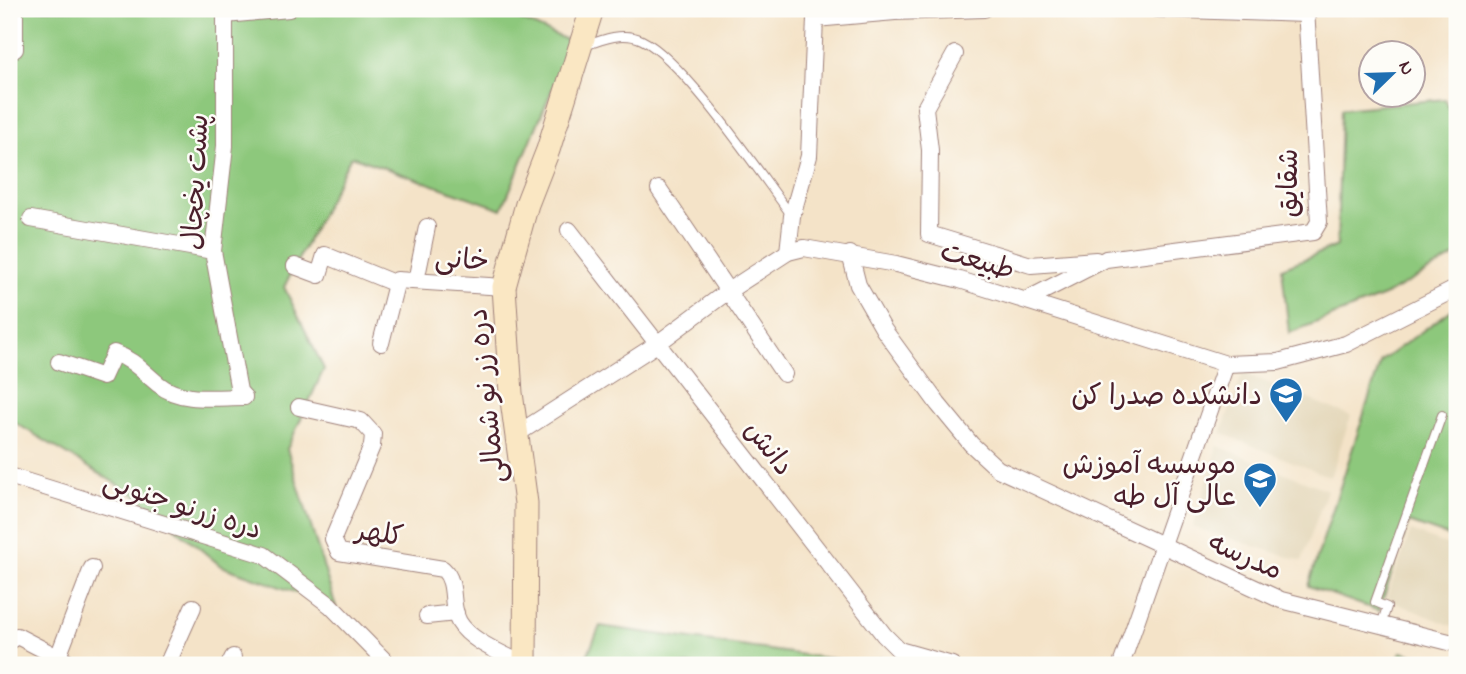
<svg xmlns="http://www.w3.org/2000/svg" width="1466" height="674" font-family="'Indie Flower','Playpen Sans Arabic',sans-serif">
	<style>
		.built { fill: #e3d6b7 }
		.green { fill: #8dc87c; stroke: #6c7454; stroke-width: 2 }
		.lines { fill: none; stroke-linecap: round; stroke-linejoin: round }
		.lane-casing { stroke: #9f817a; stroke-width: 10 }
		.street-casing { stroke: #9f817a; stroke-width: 18 }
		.secondary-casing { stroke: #9f817a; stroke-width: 25 }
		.lane { stroke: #fff; stroke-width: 8 }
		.street { stroke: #fff; stroke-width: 16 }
		.secondary { stroke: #fae7c3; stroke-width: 23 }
		.labels { text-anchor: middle; stroke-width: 5; stroke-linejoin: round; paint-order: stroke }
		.street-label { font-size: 28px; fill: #4a1f2b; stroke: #fdfcf7 }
		.poi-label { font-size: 28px; fill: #4a1f2b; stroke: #fdfcf7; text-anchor: end }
	</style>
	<rect width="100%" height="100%" fill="#fdfcf7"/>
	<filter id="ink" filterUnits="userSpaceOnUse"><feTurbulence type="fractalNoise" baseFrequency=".0143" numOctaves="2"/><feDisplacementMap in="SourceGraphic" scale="14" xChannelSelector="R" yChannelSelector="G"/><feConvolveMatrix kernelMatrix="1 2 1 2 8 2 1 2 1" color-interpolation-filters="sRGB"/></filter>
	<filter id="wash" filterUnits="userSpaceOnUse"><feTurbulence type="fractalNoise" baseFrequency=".00686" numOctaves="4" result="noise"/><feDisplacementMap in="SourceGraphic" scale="28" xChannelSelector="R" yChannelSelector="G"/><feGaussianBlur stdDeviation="1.57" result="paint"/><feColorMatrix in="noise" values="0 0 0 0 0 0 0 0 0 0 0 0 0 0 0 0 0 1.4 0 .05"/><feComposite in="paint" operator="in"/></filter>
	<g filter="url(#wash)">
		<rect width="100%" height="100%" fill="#f4e3c8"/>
		<g class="built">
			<polygon points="1243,373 1351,416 1330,477 1221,433"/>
			<polygon points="1218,446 1327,490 1302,561 1193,527"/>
			<polygon points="1411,531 1457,549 1457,628 1386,599"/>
		</g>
		<g class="green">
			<polygon points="9,9 519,9 516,18 572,42 502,209 351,156 284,287 324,369 287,449 336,607 221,566 138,497 9,419"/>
			<polygon points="1445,99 1457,126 1457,255 1384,296 1289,333 1282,268 1337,246 1341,109"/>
			<polygon points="1457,306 1457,539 1409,522 1379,611 1308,586 1381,361"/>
			<polygon points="600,626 860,663 881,658 912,665 583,665"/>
			<polygon points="1401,652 1457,665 1395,665"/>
		</g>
	</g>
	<g filter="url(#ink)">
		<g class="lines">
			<g class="lane-casing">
				<g id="lane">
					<path d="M585,46C603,39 624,31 642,40C685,61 760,174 792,216"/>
					<polyline points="1381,625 1387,607 1375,602 1442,415"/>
				</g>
			</g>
			<g class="street-casing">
				<g id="street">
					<polyline points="225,9 225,146 213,251 239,391 244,397"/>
					<polyline points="1157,9 1306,14"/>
					<polyline points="225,15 289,9"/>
					<polyline points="9,53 15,49 15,9"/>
					<polyline points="955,54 925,108 930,150 929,234 1031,265 1096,260"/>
					<polyline points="659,189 784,374"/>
					<polyline points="31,219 213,251"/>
					<polyline points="569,230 884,635 899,650 952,665"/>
					<polyline points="788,252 792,216 809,156 815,19 895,12 984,9"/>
					<polyline points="850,254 858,285 884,330 938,404 971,444 998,469 1281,600 1457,644"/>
					<polyline points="295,266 319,275 325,255 396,284"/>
					<polyline points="416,281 427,227"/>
					<polyline points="1026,300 1106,259 1313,232 1319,222 1306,9"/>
					<polyline points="381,343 397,280 504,287"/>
					<path d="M59,362L103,377L114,353C134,360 142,371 158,384C181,403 216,397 244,397"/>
					<path d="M299,407L361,421L373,434L372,446L333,539L339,552L443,569C458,583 449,605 459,622C471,642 504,654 524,665"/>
					<polyline points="517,434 657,344 728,291 788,252 804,248 896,264 960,280 1226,364 1278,362 1346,344 1457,288"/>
					<polyline points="9,476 264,555 330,605 389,665"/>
					<polyline points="427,616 456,613"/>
					<polyline points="9,641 17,636 73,665"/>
					<polyline points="58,657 92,568"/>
					<polyline points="167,665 193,607"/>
					<polyline points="229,665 233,657"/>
					<polyline points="1121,665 1226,364"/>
				</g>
			</g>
			<g class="secondary-casing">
				<polyline id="secondary" points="525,665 526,503 511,393 504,287 527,204 548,150 592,9"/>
			</g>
			<use href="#lane" class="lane"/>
			<use href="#street" class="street"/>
			<use href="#secondary" class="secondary"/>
		</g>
	</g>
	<defs>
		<g id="university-pin" transform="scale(1.75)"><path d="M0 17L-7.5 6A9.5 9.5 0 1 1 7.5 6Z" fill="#1f6fb2" stroke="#fdfcf7"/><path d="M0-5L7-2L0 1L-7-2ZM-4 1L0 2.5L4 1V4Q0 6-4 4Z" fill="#fff"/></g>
	</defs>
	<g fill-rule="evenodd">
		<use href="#university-pin" x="1286" y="394"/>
		<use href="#university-pin" x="1260" y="479"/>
	</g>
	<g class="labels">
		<g class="street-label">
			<text transform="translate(194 182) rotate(-87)" y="10">پشت یخچال</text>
			<text transform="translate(1287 183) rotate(-90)" y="10">شقایق</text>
			<text transform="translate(462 258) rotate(4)" y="10">خانی</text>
			<text transform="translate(978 259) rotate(16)" y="10">طبیعت</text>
			<text transform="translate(485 396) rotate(-96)" y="10">دره زر نو شمالی</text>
			<text transform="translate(770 447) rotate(52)" y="10">دانش</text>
			<text transform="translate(183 504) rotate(18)" y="10">دره زرنو جنوبی</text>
			<text transform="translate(380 532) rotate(9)" y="10">کلهر</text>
			<text transform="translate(1246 555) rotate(24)" y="10">مدرسه</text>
		</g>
		<g class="poi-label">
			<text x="1262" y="404">دانشکده صدرا کن</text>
			<text x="1236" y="473">موسسه آموزش<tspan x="1236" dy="32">عالی آل طه</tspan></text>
		</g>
	</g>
	<rect width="1466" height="674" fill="none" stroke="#fdfcf7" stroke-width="35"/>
	<g transform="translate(1392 74) rotate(67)"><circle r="33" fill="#fdfcf7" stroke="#b5a4a5" stroke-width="2"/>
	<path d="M0-5L12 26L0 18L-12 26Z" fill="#1f6fb2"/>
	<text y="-10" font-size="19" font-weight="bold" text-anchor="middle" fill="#4a1f2b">N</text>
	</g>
</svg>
